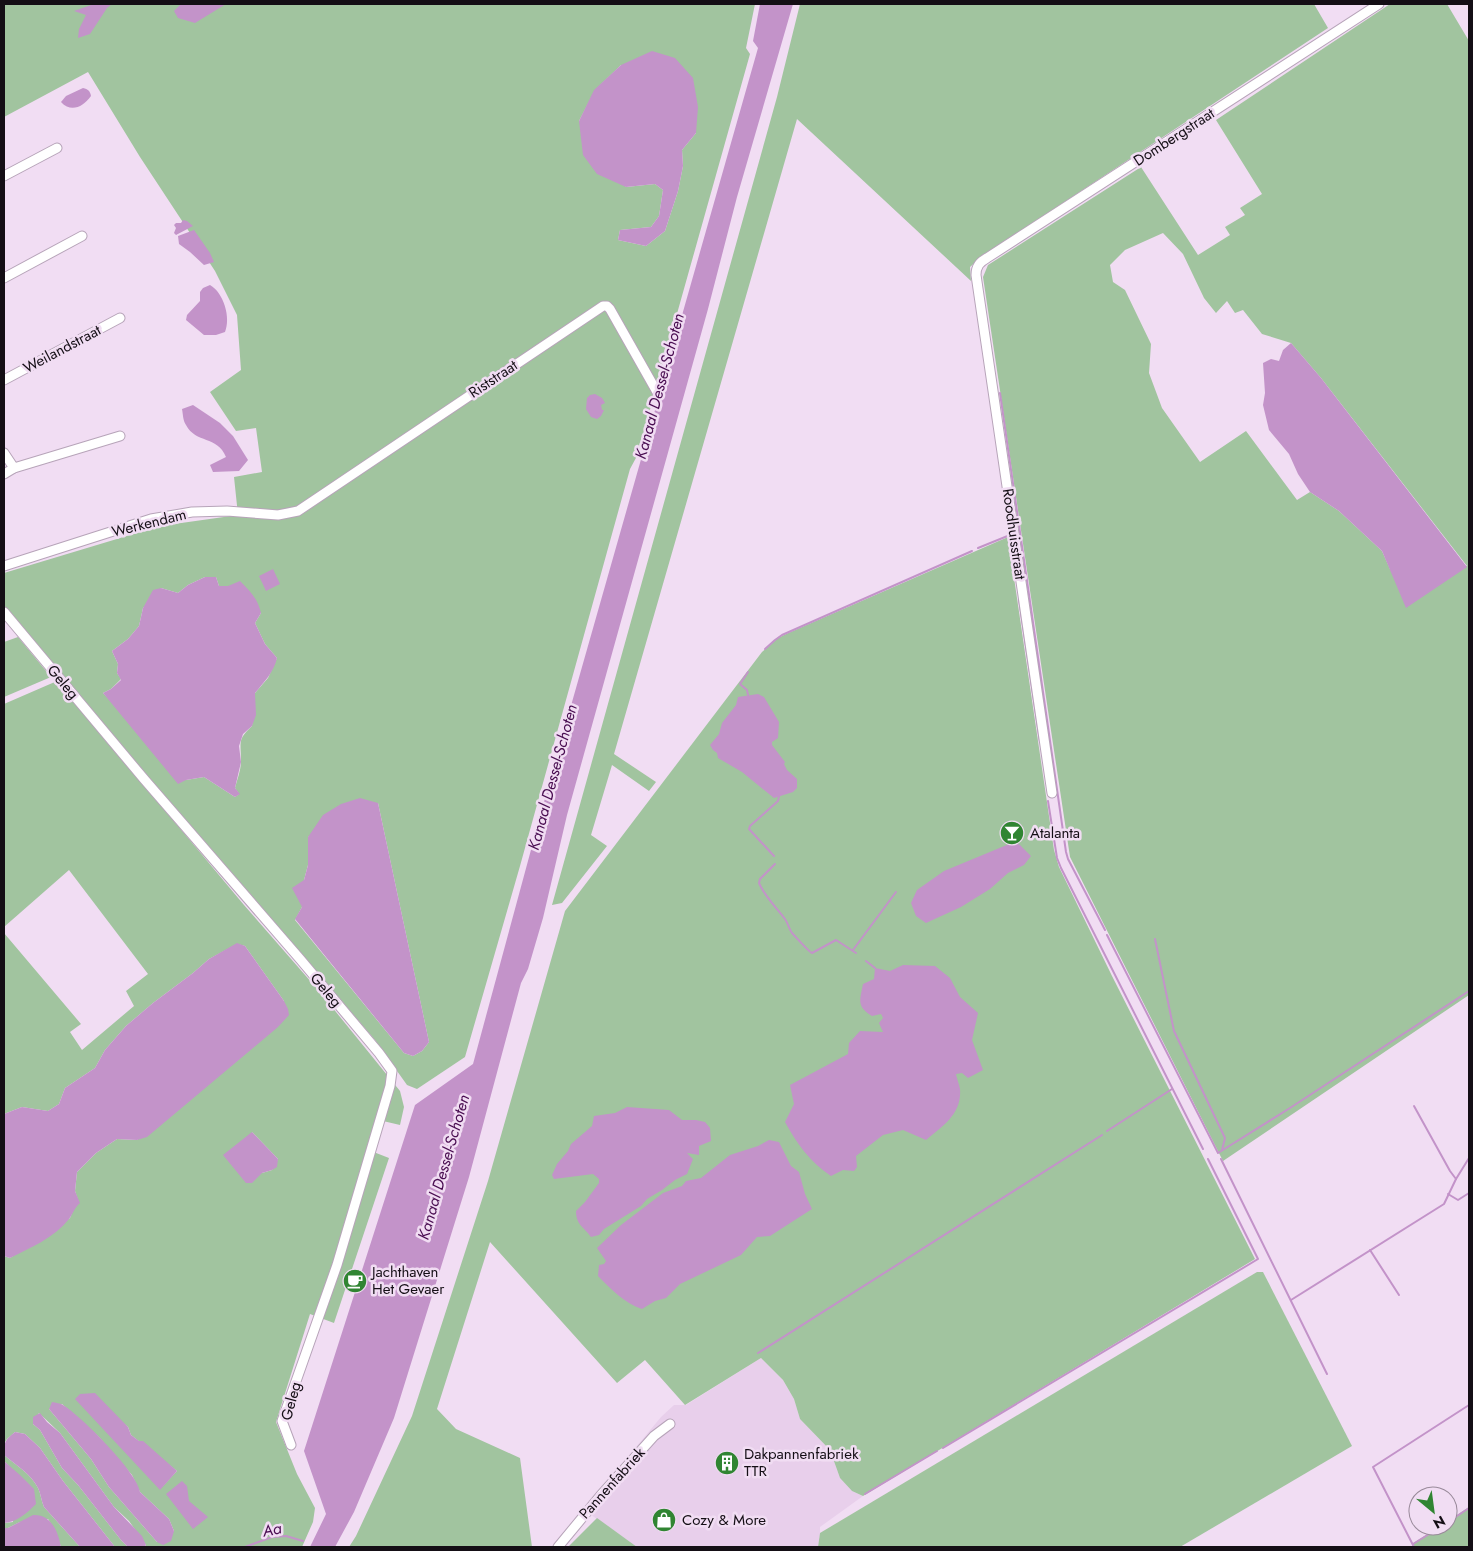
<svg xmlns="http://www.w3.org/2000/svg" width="1473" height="1551" font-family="Jost,sans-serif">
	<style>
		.built { fill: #e8cfeb }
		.green { fill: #a1c49f; fill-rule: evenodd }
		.water { fill: #c393c9 }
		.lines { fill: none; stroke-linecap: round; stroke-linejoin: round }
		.stream { stroke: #c393c9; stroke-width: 2 }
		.street-casing { stroke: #b7a4b9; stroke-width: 11 }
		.street { stroke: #fff; stroke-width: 9 }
		.labels { text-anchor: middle; stroke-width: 5; stroke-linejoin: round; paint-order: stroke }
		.street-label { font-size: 15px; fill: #140e15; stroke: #f1ddf3 }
		.poi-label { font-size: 15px; fill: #140e15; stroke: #f1ddf3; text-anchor: start }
		.water-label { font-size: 16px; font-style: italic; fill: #490d51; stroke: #f1ddf3 }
	</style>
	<rect width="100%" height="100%" fill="#f1ddf3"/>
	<polygon class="built" points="761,1358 783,1380 794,1399 800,1419 830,1450 840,1478 852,1491 863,1496 820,1527 820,1533 818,1547 637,1547 584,1510 661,1417 674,1405 686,1405"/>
	<g class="green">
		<path d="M4,4H755L746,48L750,54L637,456L630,469L520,866L465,1057L417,1089L407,1085L375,1040L30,640L4,606V573L160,526L238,515L234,477L262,472L256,428L236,431L210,392L241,370L237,315L215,271L140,157L88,72L4,117ZM621,65L696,133L682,150L683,166L678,191L665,231L646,246L618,240L620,230L651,227L659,216L663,190L655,184L626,187L579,121L595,90ZM205,577H216L219,586H228L261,613L255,623L265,644L277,658L268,678L255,693L252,726C237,740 241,742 241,761C241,770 237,780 235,788L239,794L235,797L204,777L186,780L103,693L111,689L121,679L117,673L118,664L112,651L128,639L139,626L143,608L161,588L178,593L188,585ZM378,803L429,1042L422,1051L413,1056L404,1053L295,920L302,907L304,880L308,865V837Z"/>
		<polygon points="800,4 1314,4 1328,28 981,257 970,267 971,281 797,119 614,754 656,782 649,791 612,765 591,835 607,846 562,903 552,905 777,97"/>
		<path d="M1390,4H1447L1469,41V995L1223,1161L1070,857L983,277L988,265L1141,167L1198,255L1230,235L1225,227L1245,215L1240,208L1262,194L1216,120ZM1163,233L1183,254L1204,298L1216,313L1227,301L1235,313L1243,310L1262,334L1291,343L1321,378L1467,566L1390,569L1382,551L1339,511L1310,492L1297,500L1246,431L1200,462L1162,408L1149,373L1151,344L1125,290L1113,282L1110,265L1125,250Z"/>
		<polygon points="1008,537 1054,850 1059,867 1112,976 1255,1259 863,1496 852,1491 840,1478 830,1450 800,1419 794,1399 783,1380 761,1358 685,1405 645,1360 617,1383 490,1242 437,1409 456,1429 520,1458 532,1547 349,1547 356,1536 412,1416 488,1181 565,911 762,652 778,638 786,634"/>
		<polygon points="18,637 51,677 4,697 4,642"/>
		<path d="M57,681L244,905L319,991L400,1091L404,1107L400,1125L383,1121L371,1151L389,1158L334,1323L310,1314L276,1422L297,1474L315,1508L313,1522L302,1547H144L146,1545L129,1521L114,1507L60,1433L39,1413L33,1424L40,1430L62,1468L78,1485L121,1540L128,1547H115L63,1481L40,1448L25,1434L15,1432L7,1439L4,1444V1256L10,1258L70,1218L74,1208L79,1203L75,1191L77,1172L96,1153L117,1139L137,1140L284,1001L245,946L237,944L209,959L193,973L153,1003L126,1026L105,1050L95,1068L65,1088L59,1104L48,1111L22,1107L4,1114V933L81,1024L70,1032L82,1050L134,1006L126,991L148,974L69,870L4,927V704ZM252,1132L278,1159L272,1170L262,1173ZM80,1394H87L128,1427L131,1435L177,1471L160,1489ZM62,1404L99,1437L132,1475L140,1492L169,1519L174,1531L157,1542L109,1487L91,1459L49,1409Z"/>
		<polygon points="1257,1272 1263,1272 1352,1446 1180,1547 818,1547 820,1533"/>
		<path d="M4,1455C16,1465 31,1474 38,1488C41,1494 41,1500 44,1507L80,1547H61L55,1530L48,1519L20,1522L8,1528H4V1523L13,1522L10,1467L4,1461Z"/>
		<polygon points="1469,1507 1469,1547 1414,1547 1412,1544 1440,1526 1448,1526 1448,1521"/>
		<polygon points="597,1518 637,1547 568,1547"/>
	</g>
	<g class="water">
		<polygon points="94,4 112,4 107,8 90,34 78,38 79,29 86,15 74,11"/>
		<polygon points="181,4 226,4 195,23 178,18 174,11"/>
		<polygon points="760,4 793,4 737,197 708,309 567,815 543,918 528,969 521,983 469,1177 394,1418 354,1512 335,1547 310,1547 326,1514 304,1451 415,1105 473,1064 551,776 758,48 753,41"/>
		<polygon points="652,51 675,58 693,78 698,107 696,133 682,150 683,166 678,191 665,231 646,246 618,240 620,230 651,227 659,216 663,190 655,184 626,187 597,174 583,155 579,121 594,90 621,65"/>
		<path d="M83,88C88,89 90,91 91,96C83,107 71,113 61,102L66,96Z"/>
		<polygon points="183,220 187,221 193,226 176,235 174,233 176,228 174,225 176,223 181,223"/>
		<polygon points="194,230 210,253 214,262 204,265 190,252 179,244 178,236"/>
		<path d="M210,285C224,293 231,318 225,332L216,335H204L186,320L187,315L200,301V292L203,288Z"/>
		<polygon points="1291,343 1321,378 1467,567 1406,608 1382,551 1339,511 1310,492 1298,474 1289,454 1269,430 1263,405 1265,393 1263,363 1271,359 1279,361 1283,350"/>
		<polygon points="595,394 602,398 605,403 601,405 602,410 604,410 601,416 597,419 591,417 586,409 587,398 590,395"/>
		<path d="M193,405L220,423L233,436L248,460L239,471L213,472L210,465L226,457C217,435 196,444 186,425C183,421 183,414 182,409Z"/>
		<polygon points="273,569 280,584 266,591 259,576"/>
		<path d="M205,577H216L219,586H228L240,581C250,591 258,599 261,613L255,623L265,644L277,658C274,672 264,682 255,693L256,715L252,726L243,734L239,746L241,762L235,788L240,794L235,797L204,777L186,780L178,784L103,693L111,689L121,680L117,673L118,664L112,651L128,639L139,626L143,608L153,590L161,588L178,593L188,585Z"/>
		<polygon points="758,694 764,697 779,722 778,738 772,742 772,745 785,762 784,764 787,770 797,779 797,788 793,792 774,798 742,772 718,758 717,753 713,750 710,745 719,734 722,723 736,705 738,697"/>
		<polygon points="360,798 378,803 429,1042 422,1051 413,1056 404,1053 295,919 302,907 292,888 304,880 308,865 308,837 323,815 341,804"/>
		<polygon points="1014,842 1020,845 1031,856 1024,865 1008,873 990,889 961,907 926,923 916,916 911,903 917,890 944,871"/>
		<path d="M237,943L245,946L284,1001L288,1009L289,1015L278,1027L147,1137L137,1140L117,1139L96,1153L77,1172L75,1191L80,1203C74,1208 73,1214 69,1219C54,1238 30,1248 10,1258L4,1256V1114L22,1107L48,1111L59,1104L65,1088L95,1068L105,1050L126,1026L153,1003L193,973L209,959Z"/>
		<path d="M903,965L935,966L950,978L960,997L978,1013L972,1040L983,1070L968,1078L962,1073L956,1074C957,1079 959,1084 960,1089C962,1114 943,1126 926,1140L903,1130L883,1135L856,1156L857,1167L854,1171L843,1170L831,1176C810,1162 797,1144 785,1122L794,1104L790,1085L848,1054L849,1043L860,1031L883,1032L879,1023L883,1018L881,1014L872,1016C856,1006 860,1000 863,984L874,979L875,968L890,971Z"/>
		<path d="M627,1107L669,1110L682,1120H696L705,1122L710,1128L711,1141L699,1146V1155L687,1153L693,1159L687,1174L675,1180L662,1190L647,1199L641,1206L604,1229L599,1235L591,1237C584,1227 576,1225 576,1211L585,1202L599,1183V1179L593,1174L554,1179L552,1175L557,1164L568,1151L571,1144L592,1126L594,1116L615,1113Z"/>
		<polygon points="252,1132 278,1159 277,1167 272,1170 262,1173 252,1183 246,1183 223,1155"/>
		<path d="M769,1140L779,1142L791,1166L799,1172L805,1194L812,1209L770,1236L757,1237L741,1255L680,1284L666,1298L655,1301L642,1309C624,1303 612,1290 598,1276L599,1265L604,1264L606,1261L597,1248L621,1225L663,1193L682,1186L686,1181L701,1178L730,1155L758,1146Z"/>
		<polygon points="95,1393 128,1427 131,1435 139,1441 143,1441 177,1471 160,1490 75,1399 80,1394"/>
		<path d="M52,1402C56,1403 60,1403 63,1405C81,1416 138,1473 140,1492L169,1519L174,1531L171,1541L163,1545L157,1542L109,1487L91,1459L49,1409Z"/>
		<polygon points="40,1413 47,1422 60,1433 114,1507 142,1536 146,1545 144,1547 128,1547 121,1540 78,1485 62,1468 40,1430 33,1424 33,1417"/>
		<path d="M15,1432L25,1434L40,1448L63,1481L115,1547H80L44,1507C41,1500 41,1494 38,1488C31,1474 16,1465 4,1455C4,1442 5,1440 15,1432Z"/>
		<path d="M4,1461L21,1476L34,1489L36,1504C27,1513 17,1522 4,1523Z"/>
		<polygon points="182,1481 187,1486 189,1501 208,1517 193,1529 166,1494"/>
		<path d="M33,1515C51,1514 58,1531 61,1547H4V1528H8Z"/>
	</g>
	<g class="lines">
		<g class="stream">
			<polyline points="1000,393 1066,852 1068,859 1105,930"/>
			<polyline points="978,548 1010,535 1010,537"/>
			<polyline points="1019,599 1040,742"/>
			<polyline points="765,649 775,640 782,635 972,551"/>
			<polyline points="748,695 747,690 740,684 748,672"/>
			<polyline points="1048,801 1057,858 1061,868 1203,1149"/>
			<polyline points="774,856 749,829 750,826 778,801 779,796"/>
			<path d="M775,864L760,879L759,883C765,897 776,907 785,919C788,923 789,929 792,933C795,936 809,952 812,953L836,940L856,953"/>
			<polyline points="1107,935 1218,1153 1290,1108 1469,991"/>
			<polyline points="1155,939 1174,1031 1225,1138 1222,1150"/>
			<polyline points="853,950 896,892"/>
			<polyline points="866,961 875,968"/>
			<polyline points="1414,1106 1450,1171 1456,1179"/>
			<polyline points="1107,1131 1172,1089"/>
			<polyline points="1221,1159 1327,1374"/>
			<polyline points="1448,1194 1458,1200 1469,1193"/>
			<polyline points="1370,1250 1399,1295"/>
			<polyline points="1291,1300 1444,1204 1456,1179 1469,1158"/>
			<polyline points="758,1353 1102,1135"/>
			<polyline points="943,1448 1258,1259 1208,1159"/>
			<polyline points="865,1494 937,1451"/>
			<polyline points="1448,1522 1469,1508"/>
			<polyline points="1413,1544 1442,1526"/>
			<polyline points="245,1547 272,1537 286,1536 303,1541"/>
			<polyline points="1414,1547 1373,1467 1469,1405"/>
		</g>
		<g class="street-casing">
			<g id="street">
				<polyline points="4,176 57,148"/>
				<polyline points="4,278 82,236"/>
				<polyline points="4,380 120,318"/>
				<polyline points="4,453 14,468"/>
				<polyline points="4,474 14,468 120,436"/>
				<polyline points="4,566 151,519 192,512 227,511 278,515 298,511 603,306 607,306 610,309 657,392"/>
				<polyline points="4,612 144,779 300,959 379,1053 392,1071 390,1086 337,1265 282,1421 291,1445"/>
				<path d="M1052,793L976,275C976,266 980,262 987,258L1379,4"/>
				<polyline points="558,1547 601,1495 654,1436 670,1424"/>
			</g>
		</g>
		<use href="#street" class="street"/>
	</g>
	<defs>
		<g id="bar-disc" transform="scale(1.25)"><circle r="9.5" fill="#308532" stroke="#f1ddf3"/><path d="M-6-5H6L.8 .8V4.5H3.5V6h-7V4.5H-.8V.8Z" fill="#fff"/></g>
		<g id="cafe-disc" transform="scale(1.25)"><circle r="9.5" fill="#308532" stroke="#f1ddf3"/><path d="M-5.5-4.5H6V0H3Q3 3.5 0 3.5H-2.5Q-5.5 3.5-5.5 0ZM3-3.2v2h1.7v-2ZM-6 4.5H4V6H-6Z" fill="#fff"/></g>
		<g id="building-disc" transform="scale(1.25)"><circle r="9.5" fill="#308532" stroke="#f1ddf3"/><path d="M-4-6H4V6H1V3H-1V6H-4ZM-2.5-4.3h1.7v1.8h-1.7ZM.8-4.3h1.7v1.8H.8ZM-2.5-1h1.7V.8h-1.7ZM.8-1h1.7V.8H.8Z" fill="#fff"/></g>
		<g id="shop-disc" transform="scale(1.25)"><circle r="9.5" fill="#308532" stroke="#f1ddf3"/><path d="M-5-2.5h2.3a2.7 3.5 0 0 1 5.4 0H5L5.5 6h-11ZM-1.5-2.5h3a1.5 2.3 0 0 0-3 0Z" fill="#fff"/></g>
	</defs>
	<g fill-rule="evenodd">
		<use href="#bar-disc" x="1012" y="833"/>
		<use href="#cafe-disc" x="355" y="1281"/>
		<use href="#building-disc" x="727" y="1463"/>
		<use href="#shop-disc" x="664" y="1520"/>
	</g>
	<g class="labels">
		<g class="street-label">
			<text transform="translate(1174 137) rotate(-33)" y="5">Dombergstraat</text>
			<text transform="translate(62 349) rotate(-28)" y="5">Weilandstraat</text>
			<text transform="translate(493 379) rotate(-34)" y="5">Riststraat</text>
			<text transform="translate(149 523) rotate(-14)" y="5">Werkendam</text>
			<text transform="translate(1014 534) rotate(82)" y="5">Roodhuisstraat</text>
			<text transform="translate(63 682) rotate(50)" y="5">Geleg</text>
			<text transform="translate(326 990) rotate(50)" y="5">Geleg</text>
			<text transform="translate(291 1401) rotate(-75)" y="5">Geleg</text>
			<text transform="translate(612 1483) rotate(-48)" y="5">Pannenfabriek</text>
		</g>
		<g class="poi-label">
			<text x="1030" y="838">Atalanta</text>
			<text x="372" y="1277">Jachthaven<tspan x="372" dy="17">Het Gevaer</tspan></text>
			<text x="744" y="1459">Dakpannenfabriek<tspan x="744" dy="17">TTR</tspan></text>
			<text x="682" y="1525">Cozy &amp; More</text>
		</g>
		<g class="water-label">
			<text transform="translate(659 386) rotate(-75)" y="6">Kanaal Dessel-Schoten</text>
			<text transform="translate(552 777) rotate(-75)" y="6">Kanaal Dessel-Schoten</text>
			<text transform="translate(443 1167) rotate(-74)" y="6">Kanaal Dessel-Schoten</text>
			<text transform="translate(272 1529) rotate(-11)" y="6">Aa</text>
		</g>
	</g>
	<rect width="1473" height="1551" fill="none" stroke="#140e15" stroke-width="10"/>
	<g transform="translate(1433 1511) rotate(151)"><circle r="24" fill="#f1ddf3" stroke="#998a9a"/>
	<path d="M0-4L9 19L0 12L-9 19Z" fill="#308532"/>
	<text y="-8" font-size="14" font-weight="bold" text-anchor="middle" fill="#140e15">N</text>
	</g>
</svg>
